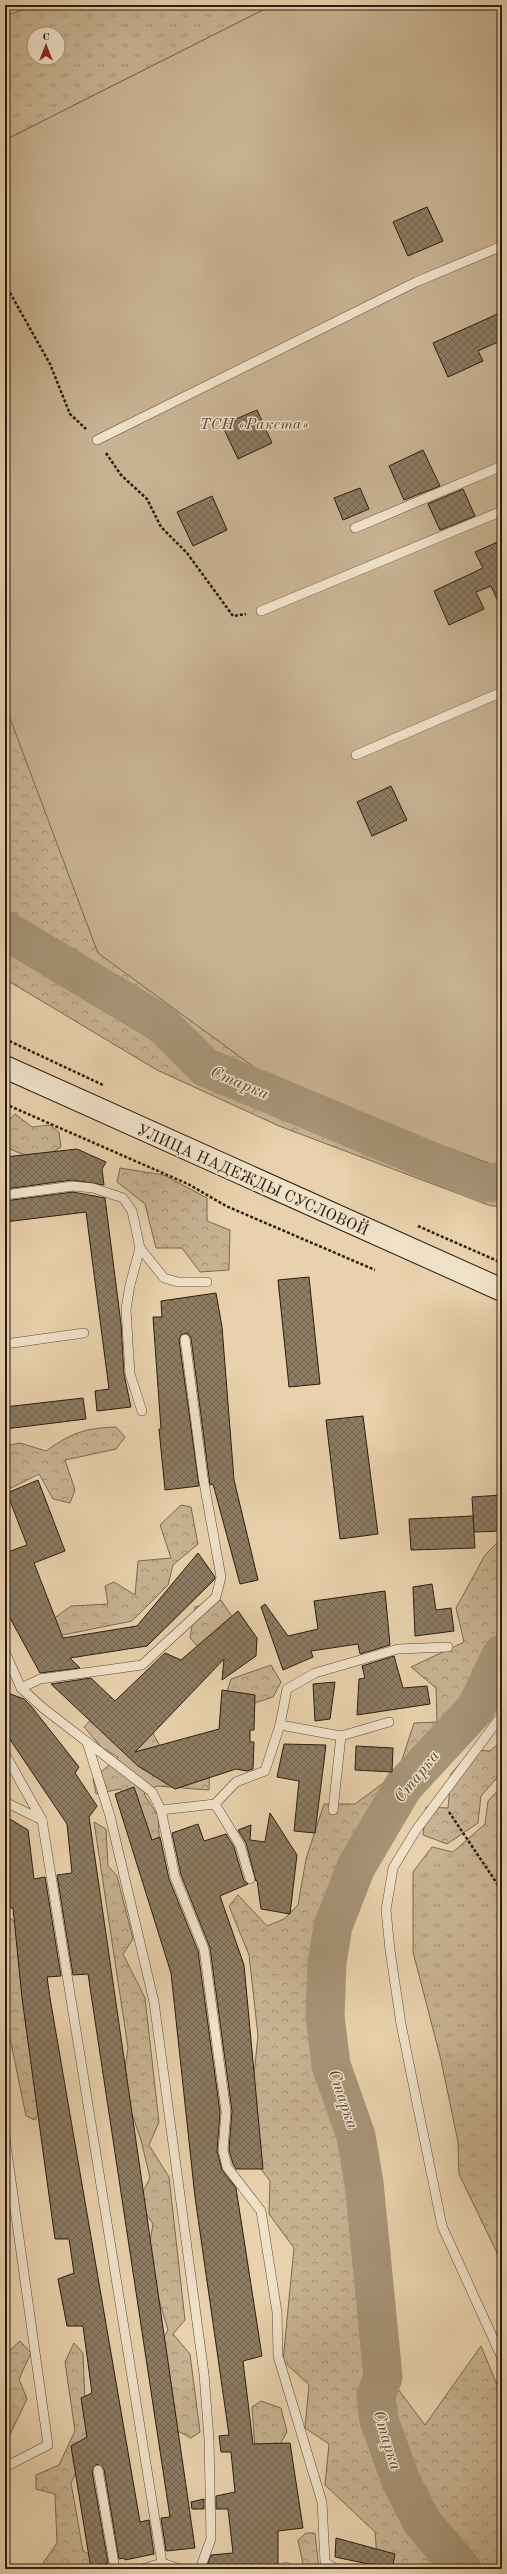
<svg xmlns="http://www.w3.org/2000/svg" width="507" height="2574" font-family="'Old Standard TT',serif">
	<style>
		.grass { fill: url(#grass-tufts); stroke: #796852; fill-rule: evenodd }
		.forest { fill: url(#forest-crowns); stroke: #796852 }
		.garden { fill: #c8b292; stroke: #796852 }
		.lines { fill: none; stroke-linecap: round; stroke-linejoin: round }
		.river { stroke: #a79477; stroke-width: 39 }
		.building { fill: url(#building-cross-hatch); stroke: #2a1d11 }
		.service-casing { stroke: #5a4a38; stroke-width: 10 }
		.secondary-casing { stroke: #2a1d11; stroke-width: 24 }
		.path { stroke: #2a1d11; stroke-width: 2.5; stroke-dasharray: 3 2; stroke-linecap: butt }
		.service { stroke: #f0e1c9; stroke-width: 9 }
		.secondary { stroke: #f0e1c9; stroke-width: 22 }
		.labels { text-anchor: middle; stroke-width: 3; stroke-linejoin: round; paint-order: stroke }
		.park-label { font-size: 16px; font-style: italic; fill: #594a38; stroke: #f0e1c9 }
		.street-label { font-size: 16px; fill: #2a1d11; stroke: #f0e1c9 }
		.water-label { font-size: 17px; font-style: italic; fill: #564735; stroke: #f0e1c9 }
	</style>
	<defs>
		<pattern id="grass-tufts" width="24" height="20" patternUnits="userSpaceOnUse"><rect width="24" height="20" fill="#c8b292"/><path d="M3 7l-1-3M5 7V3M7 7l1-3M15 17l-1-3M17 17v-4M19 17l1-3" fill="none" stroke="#a39076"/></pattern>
		<pattern id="forest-crowns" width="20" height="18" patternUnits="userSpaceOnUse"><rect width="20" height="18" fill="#c8b292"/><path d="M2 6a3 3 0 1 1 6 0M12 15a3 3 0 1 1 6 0" fill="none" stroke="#a39076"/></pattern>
		<pattern id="building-cross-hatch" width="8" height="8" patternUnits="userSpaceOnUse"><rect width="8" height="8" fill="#8d7b62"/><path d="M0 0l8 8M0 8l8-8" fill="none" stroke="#73644f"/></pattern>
	</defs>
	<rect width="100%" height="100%" fill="#e8d1ac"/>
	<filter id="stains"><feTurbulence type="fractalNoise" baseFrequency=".005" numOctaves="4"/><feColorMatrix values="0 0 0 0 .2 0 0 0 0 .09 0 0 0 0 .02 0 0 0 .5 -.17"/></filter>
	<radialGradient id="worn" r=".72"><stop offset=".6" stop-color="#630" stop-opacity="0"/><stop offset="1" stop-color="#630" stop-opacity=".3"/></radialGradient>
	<g class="grass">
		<path d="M42,5H273L5,140V15ZM34,34H58V58H34Z"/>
		<polygon points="502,1786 502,2258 499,2257 459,2174 458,2142 441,2060 413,1952 413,1872 432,1847 453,1852 485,1824 488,1801"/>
	</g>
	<g class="forest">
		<polygon points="5,708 13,721 98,953 429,1141 496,1166 502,1166 502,1206 491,1206 279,1126 157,1070 5,979"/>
		<polygon points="15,1114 32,1127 50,1125 59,1132 61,1147 39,1161 5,1147 5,1125"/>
		<polygon points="120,1168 164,1175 207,1198 207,1221 230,1230 229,1270 200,1272 182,1248 156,1248 145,1204 117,1182"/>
		<path d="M116,1427L125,1437L116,1449L65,1460L75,1490L70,1503L53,1499L39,1474L5,1491V1446L20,1443L46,1451C71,1433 85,1428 116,1427Z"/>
		<polygon points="181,1505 191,1507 198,1544 173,1565 168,1585 132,1621 48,1638 41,1628 71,1606 108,1604 105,1586 114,1582 135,1595 138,1561 171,1558 160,1525"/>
		<polygon points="502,1538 502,1668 463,1714 427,1748 379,1845 353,1905 345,1943 344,1981 334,2046 379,2172 392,2347 398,2389 425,2425 481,2346 502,2397 502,2569 378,2569 375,2532 325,2485 329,2444 305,2428 309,2385 283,2361 294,2248 269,2214 270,2181 246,2149 258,2036 249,1955 229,1906 238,1895 267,1926 284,1919 298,1905 306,1859 324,1804 355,1804 398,1772 414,1723 437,1722 436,1688 411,1667 464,1642 456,1608 485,1555"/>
		<polygon points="221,1600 237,1624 209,1659 190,1638 195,1607"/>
		<polygon points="271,1665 281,1682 273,1697 236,1709 225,1697 231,1679"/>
		<polygon points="97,1713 150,1728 169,1762 210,1765 209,1790 156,1786 144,1794 158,1816 160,1852 148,1850 146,1830 120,1789 96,1794 93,1779 118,1757 102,1748 84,1727"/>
		<polygon points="502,1741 502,1772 481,1796 478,1823 447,1844 423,1835 426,1807 448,1808 451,1774 472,1750 490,1751"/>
		<polygon points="94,1822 106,1829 108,1866 117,1876 133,1939 123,1954 145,1998 159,2122 149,2145 169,2177 185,2320 173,2334 190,2354 200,2432 191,2438 174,2429 160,2344 168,2330 147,2260 153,2224 138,2201 150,2178 141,2140 122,2086 128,2048"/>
		<polygon points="5,1914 25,1930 47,2098 35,2120 26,2116 5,2014"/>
		<polygon points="20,2341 31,2353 19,2379 27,2399 5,2445 5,2359 7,2353"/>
		<polygon points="74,2343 83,2353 87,2450 71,2483 83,2551 112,2567 111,2569 45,2569 43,2563 57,2543 55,2494 36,2489 36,2475 59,2465 75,2431 65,2362"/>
		<polygon points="261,2401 281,2408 287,2432 273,2457 255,2450 252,2407"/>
		<polygon points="306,2533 315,2533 319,2569 304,2569 298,2540"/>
	</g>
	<polygon class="garden" points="273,5 502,5 502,1166 496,1166 273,1081 98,953 5,705 5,140"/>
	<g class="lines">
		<g class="river">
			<polyline points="5,930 162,1024 205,1067 483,1183 502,1182"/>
			<polyline points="462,2569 422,2522 401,2481 379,2420 376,2396 383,2377 364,2183 356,2136 331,2065 325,2016 327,1963 333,1926 356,1867 403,1787 476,1708 502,1654"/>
		</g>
	</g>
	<g class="building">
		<polygon points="427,207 443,241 408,256 393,222"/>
		<polygon points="502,312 502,340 478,351 483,361 448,377 433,343"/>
		<polygon points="257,410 272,443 238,459 222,425"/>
		<polygon points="423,450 440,486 404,500 389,466"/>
		<polygon points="360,488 369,509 343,520 334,498"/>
		<polygon points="463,489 475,516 440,530 428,504"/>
		<polygon points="212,496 227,530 193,546 177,512"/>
		<polygon points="502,540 502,610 491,586 476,592 484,609 449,625 434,591 483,568 475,552"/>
		<polygon points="391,786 407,820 372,836 357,802"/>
		<polygon points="77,1149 106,1162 102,1169 104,1185 72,1180 5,1189 5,1157"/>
		<polygon points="73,1192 105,1198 121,1324 124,1374 131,1407 97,1411 95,1391 109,1389 86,1212 5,1222 5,1201"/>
		<polygon points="309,1277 320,1384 289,1387 278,1280"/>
		<polygon points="216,1293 222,1327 234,1480 258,1580 240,1584 213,1484 210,1485 191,1338 187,1333 181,1335 179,1340 199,1486 165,1490 159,1429 161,1429 153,1317 162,1317 161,1301"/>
		<polygon points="83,1398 86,1419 5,1429 5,1407"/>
		<polygon points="363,1416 378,1534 340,1539 326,1420"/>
		<polygon points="38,1480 65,1551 34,1563 63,1638 137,1626 198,1553 215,1577 214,1580 147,1646 70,1658 80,1668 40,1673 5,1609 5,1553 27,1545 7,1493"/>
		<polygon points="502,1495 502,1531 474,1532 472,1497"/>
		<polygon points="473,1516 475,1548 411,1550 409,1519"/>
		<polygon points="432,1584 436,1610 451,1608 454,1631 415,1636 413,1587"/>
		<polygon points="385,1591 390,1645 360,1654 358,1644 311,1651 313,1657 283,1670 261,1607 265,1604 288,1636 318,1629 314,1601"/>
		<polygon points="238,1611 257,1638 256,1656 222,1680 224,1659 135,1752 219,1729 222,1690 255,1695 254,1730 250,1730 250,1742 254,1742 253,1769 247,1771 236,1769 175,1789 138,1766 51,1684 91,1678 115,1701 165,1653 181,1660"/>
		<polygon points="394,1656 403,1688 427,1686 430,1704 357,1715 359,1679 365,1678 362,1666"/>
		<polygon points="335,1682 330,1719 315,1721 313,1684"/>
		<polygon points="5,1692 24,1699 31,1706 79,1767 75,1773 97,1806 89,1817 195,2548 166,2551 161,2518 170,2517 88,1974 73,1975 57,1875 72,1873 67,1824 5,1732"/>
		<polygon points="284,1744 326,1745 315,1833 294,1831 299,1781 277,1777"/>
		<polygon points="356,1746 393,1748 392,1772 355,1770"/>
		<polygon points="134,1787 152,1840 160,1837 169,1879 198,1951 220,2112 217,2151 222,2170 236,2188 262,2356 243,2361 253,2444 290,2443 303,2528 278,2531 278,2569 206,2569 211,2555 233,2553 228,2509 216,2509 216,2496 235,2492 231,2452 221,2452 219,2436 229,2435 195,2197 171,1973 115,1794"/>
		<polygon points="270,1813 297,1855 290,1914 261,1909 257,1880 256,1881 246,1843 238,1830 251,1825 250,1840 265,1842"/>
		<polygon points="5,1816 28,1830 34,1879 45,1877 61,1976 47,1977 50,1998 140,2522 149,2520 154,2554 125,2560 124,2558 119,2559 104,2469 97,2464 92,2471 108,2563 91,2569 71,2446 87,2437 81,2398 92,2393 83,2326 67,2326 58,2279 74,2273 69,2239 55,2239 22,1998 13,1908 5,1908"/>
		<polygon points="198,1824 204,1841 226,1834 234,1847 244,1881 248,1884 220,1896 244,1965 263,2169 236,2169 233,2164 229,2150 232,2111 210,1948 181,1875 172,1833"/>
		<polygon points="204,2499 204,2509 192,2509 191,2502"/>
		<polygon points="336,2538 395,2554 392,2569 335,2557"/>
	</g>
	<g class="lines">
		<g class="service-casing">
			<g id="service">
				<polyline points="97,440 416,282 502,246"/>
				<polyline points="355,528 502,466"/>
				<polyline points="261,611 502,511"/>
				<polyline points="356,755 502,692"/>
				<polyline points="5,1195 73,1186 93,1188 123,1198 132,1211 140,1248 130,1285 126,1309 128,1343 130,1374 142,1411"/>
				<polyline points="140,1248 164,1278 178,1282 207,1282"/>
				<polyline points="5,1344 84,1333"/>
				<polyline points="5,1652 21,1688 43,1708 152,1792 161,1810 175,1877 204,1949 226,2112 223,2150 227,2167 261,2211 277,2312 278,2356 322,2502 325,2562 336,2569"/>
				<polyline points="21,1688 40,1679 142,1665 216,1597 221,1577 203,1477 185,1339"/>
				<polyline points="502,1715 416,1830 393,1868 386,1910 390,1950 401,2024 442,2226 502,2358"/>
				<polyline points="280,1725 341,1736 333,1810"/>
				<polyline points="341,1736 389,1722"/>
				<polyline points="87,1742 110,1816 154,2002 204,2374 209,2439 211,2539 200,2569"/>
				<polyline points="5,1754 42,1820 162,2563"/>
				<polyline points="5,1802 42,1820"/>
				<polyline points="215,1804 236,1782 265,1771 280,1725 287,1689 315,1673 398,1649 448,1647"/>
				<polyline points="161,1810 215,1804 240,1845 250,1879"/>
				<polyline points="5,2138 48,2445 5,2467"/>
				<polyline points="98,2470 115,2569"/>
				<polyline points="286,2567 286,2569"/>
				<polyline points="142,2569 162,2563 180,2569"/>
			</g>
		</g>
		<g class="secondary-casing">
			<polyline id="secondary" points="5,1067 502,1290"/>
		</g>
		<g class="path">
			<polyline points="5,284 50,364 70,414 86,429"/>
			<polyline points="106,453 121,475 147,499 161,527 187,553 233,616 246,614"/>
			<polyline points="5,1039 103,1085"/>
			<polyline points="5,1104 188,1184 226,1206 375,1270"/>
			<polyline points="418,1226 502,1263"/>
			<polyline points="449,1812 502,1891"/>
		</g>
		<use href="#service" class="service"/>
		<use href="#secondary" class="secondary"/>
	</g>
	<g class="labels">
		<g class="park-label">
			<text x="254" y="429">ТСН «Ракета»</text>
		</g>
		<g class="street-label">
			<text transform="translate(253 1179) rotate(24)" y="6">УЛИЦА НАДЕЖДЫ СУСЛОВОЙ</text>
		</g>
		<g class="water-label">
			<text transform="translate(240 1082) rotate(23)" y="6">Старка</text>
			<text transform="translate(416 1776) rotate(-51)" y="6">Старка</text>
			<text transform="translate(344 2099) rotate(71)" y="6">Старка</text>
			<text transform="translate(388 2440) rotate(73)" y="6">Старка</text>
		</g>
	</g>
	<rect width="507" height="2574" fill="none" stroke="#e8d1ac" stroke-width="20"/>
	<rect x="6" y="6" width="495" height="2562" fill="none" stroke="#2a1d11" stroke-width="2"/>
	<rect x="10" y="10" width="487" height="2554" fill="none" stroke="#2a1d11"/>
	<g transform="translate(46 46)"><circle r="19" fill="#f0e1c9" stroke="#a1937f"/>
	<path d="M0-3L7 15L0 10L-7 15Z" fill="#8f2418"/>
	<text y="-6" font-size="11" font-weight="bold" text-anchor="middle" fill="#2a1d11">С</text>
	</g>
	<rect width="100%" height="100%" filter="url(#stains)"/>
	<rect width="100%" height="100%" fill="url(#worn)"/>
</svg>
